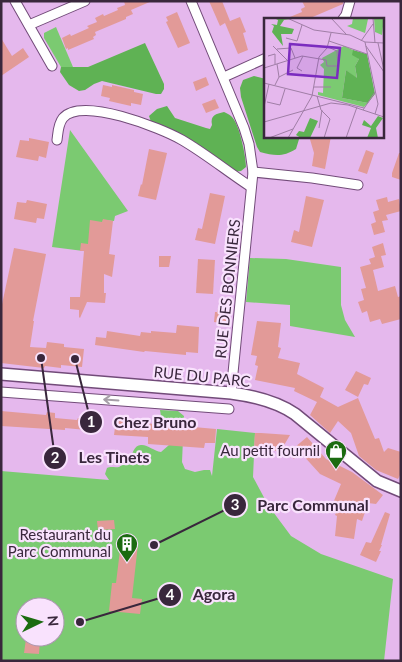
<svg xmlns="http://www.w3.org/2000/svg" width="402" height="662" font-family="Lato,sans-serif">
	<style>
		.green { fill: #7bca71; fill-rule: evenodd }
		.forest { fill: #5fb254 }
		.building { fill: #e29a98 }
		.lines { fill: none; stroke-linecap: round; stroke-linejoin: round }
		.minor-casing { stroke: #724b79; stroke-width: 11 }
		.tertiary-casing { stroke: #724b79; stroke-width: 14 }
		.minor { stroke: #fff; stroke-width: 9 }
		.tertiary { stroke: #fff; stroke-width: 11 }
		.oneway { stroke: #a69ea7 }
		.labels { text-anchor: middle; stroke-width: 4.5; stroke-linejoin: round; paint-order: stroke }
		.street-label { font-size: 15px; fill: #39273c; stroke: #f9e2fd }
		.poi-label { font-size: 15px; fill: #39273c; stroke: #f9e2fd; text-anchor: end }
		.inset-road { fill: none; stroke: #a07ea6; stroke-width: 1 }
		.view { fill: #7b2cbf; fill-opacity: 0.15; stroke: #7b2cbf; stroke-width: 2.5 }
		.inset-edge { fill: none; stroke: #39273c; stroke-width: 2.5 }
		.leader { fill: none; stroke: #39273c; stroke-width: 2 }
		.callout-dot { fill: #39273c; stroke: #f9e2fd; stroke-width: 2 }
		.mark-label { font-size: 15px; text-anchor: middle; font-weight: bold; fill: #fff }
		.callout-label { font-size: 16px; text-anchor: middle; font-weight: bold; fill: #39273c; stroke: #f9e2fd; stroke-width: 4.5; stroke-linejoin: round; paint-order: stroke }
	</style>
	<rect width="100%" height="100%" fill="#e5b8ed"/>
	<g class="green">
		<polygon points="56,27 73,67 61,67 44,38 44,33"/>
		<polygon points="70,130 128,211 115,216 114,221 103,220 99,253 52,247"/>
		<polygon points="250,258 286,259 341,267 341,305 345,320 355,337 290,326 290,305 246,302"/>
		<path d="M160,410L178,411L184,416L182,462L185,469L195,472L204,470H210L212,476L217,429L255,433L253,477L268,505L291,536L321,554L393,579L384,661H1V471L109,480L105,474L107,468C111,466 114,468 119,467C121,466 127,461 129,459C133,454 134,444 142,445C148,445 154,451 161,452L169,445L170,427L161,416ZM25,607H55V637H25Z"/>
	</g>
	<g class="forest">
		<polygon points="145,43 164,84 164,89 161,94 156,94 102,81 94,84 85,90 79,91 69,85 60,72 61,67 88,67"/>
		<path d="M254,76L266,79V136H300L296,149C283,157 275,156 260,152L257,147L241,97L240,88L243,80Z"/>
		<path d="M167,106L175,118L206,128L210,129L212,125C210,115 216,114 224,112C226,113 229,114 231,116C239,122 246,156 246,167L241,171L234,172L151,122L149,116L157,109Z"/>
	</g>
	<g class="building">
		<polygon points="124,1 152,1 131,10 133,14 126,17 126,19 95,32 96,35 93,37 94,39 68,50 68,48 66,49 62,38 70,34 71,36 89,28 87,26 97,22 95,18 103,14 104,16 118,10 117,8 125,5"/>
		<polygon points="209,1 222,1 230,21 240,17 246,32 243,33 248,50 238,54 225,23 220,26"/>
		<polygon points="302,1 343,1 343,4 308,19 285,19 302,12 301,9 305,7"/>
		<polygon points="177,12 190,43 178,48 166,22 168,21 166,17"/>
		<polygon points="1,38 12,56 23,48 29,57 1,76"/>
		<polygon points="206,77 209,85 196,91 193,82"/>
		<polygon points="103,85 112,87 112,85 134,90 134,92 143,94 141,105 131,103 131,106 109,101 110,98 101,96"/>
		<polygon points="215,99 219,108 206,113 202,104"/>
		<polygon points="309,136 331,136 325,169 312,166 314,153"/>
		<polygon points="29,138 49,142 46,158 39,156 38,161 16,157 20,140 29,141"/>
		<polygon points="149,149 167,153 156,200 138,196 141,184 142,185"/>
		<polygon points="366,150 374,153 367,174 358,171"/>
		<polygon points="399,153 401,153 401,180 392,177 392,173"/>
		<polygon points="210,193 225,196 215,244 195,240 198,228 202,229"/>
		<polygon points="306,196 324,200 312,247 291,242 294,230 299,232"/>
		<polygon points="387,197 388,202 399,199 401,211 386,215 388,220 382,221 385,232 374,235 371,224 376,222 373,212 379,210 376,200"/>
		<polygon points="27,200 47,204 44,219 37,218 36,223 14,219 17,202 26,203"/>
		<polygon points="103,219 113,221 109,254 115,255 112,277 104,274 104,293 106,293 105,303 87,302 80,318 79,317 79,310 70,309 70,297 80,297 84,251 80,251 81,243 88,244 90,220 102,222"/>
		<polygon points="383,243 386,255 381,256 384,267 373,270 378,291 395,286 398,297 401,296 401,319 382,324 380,319 370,322 367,311 362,313 358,302 364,300 361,289 366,288 360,267 371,264 369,259 375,257 372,247"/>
		<polygon points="14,248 46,254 33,321 34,321 30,347 46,348 47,342 64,344 64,347 84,349 82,367 61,365 61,368 45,366 44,368 1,363 1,309"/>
		<polygon points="159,256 171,256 169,267 159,267"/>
		<polygon points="198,259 215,260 213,294 196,293"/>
		<polygon points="218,309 227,310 226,324 214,322 215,312 217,312"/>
		<polygon points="257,321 281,323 278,347 281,348 278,358 300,363 297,374 324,388 320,397 338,407 358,398 375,439 379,438 384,452 388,448 401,452 401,473 398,479 376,470 359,456 351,433 338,421 330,433 310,415 317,402 294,391 295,388 255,380 258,366 255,365 257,356 251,355"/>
		<polygon points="177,325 199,327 198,353 186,352 186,355 145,351 144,352 95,345 96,337 106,338 107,331 140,336 141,332 151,333 151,331 176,333"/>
		<polygon points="356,371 371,378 368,385 364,384 358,397 345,390"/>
		<polygon points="1,411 46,415 47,412 55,413 55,418 77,420 78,418 98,420 97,431 65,428 65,430 1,426"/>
		<polygon points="116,420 123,420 124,422 156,424 156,426 182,428 182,426 216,429 215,443 205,443 204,448 148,444 148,437 114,435"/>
		<polygon points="255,433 261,433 290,435 283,447 279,442 279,451 254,449"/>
		<polygon points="307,437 326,459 352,472 383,495 376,504 368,503 362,521 357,519 354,539 335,536 337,516 335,515 339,505 333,503 341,484 320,474 301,453 294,459 288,453"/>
		<polygon points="385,512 390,514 381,545 382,545 379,551 381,551 376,562 360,555 366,542 371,543"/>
		<polygon points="114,520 115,529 98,530 97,521"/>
		<polygon points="121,542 138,544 132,598 142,599 140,614 109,611 112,583 116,583"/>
		<polygon points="26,639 40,641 39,654 24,653"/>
	</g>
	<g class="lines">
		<g class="minor-casing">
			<g id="minor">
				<polyline points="15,1 52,66"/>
				<polyline points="191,1 244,128 249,144 253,172 231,393"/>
				<polyline points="343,19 346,15 350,1"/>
				<polyline points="29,25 85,1"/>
				<polyline points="224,77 266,58"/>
				<path d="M57,140C58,133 58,124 63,118C81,96 161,128 182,140C206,154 228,172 251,187"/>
				<polyline points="253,172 312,178 358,185"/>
				<polyline points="1,392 229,409"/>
			</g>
		</g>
		<g class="tertiary-casing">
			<path id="tertiary" d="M1,374L231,393C254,396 276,401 295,414L377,481L401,491"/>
		</g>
		<use href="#minor" class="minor"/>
		<use href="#tertiary" class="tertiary"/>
	</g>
	<defs><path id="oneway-shaft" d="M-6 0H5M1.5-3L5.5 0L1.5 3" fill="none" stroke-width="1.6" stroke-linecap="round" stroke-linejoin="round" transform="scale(1.25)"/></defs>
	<use class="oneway" href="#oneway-shaft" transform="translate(111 400) rotate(-176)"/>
	<defs>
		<g id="shop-pin" transform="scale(1.125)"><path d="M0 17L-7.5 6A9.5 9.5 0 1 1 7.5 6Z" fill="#1b6b10" stroke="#f9e2fd"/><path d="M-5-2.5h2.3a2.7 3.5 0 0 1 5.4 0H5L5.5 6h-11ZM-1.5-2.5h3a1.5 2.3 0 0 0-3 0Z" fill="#fff"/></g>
		<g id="building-pin" transform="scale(1.125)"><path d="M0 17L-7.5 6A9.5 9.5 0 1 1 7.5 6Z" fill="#1b6b10" stroke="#f9e2fd"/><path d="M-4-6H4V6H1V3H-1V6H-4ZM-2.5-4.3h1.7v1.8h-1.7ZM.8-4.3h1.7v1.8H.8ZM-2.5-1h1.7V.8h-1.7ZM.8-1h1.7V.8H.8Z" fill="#fff"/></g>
	</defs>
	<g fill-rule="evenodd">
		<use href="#shop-pin" x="336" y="451"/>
		<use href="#building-pin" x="127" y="544"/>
	</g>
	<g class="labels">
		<g class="street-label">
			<text transform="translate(228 289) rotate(-84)" y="5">RUE DES BONNIERS</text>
			<text transform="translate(202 377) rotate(6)" y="5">RUE DU PARC</text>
		</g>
		<g class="poi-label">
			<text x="320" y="456">Au petit fournil</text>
			<text x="111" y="540">Restaurant du<tspan x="111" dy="17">Parc Communal</tspan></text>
		</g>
	</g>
	<g transform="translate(264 18)">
		<rect width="120" height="120" fill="#e5b8ed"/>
		<path d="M89,0L104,1L101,15L83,8L88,6ZM110,0H120L118,17L111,14ZM80,28L89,32L95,41L91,48L93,61L82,52L78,80L104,85L100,89L54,77V74L59,75L60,51L56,47L60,44L58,40Z" fill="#7bca71"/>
		<path d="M10,0L27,2H20L16,8L30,11L28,16H17L19,28L8,14L10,8L7,6L13,7L14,2ZM89,32L103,36L111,76L104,85L78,80L82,52L93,60L91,48L95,41L88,37ZM114,98L119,100L112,110L114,120H103L107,110L98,107L100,102L107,108ZM46,100L54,103L46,120H37L32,117L35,113L40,114Z" fill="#5fb254"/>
		<path class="inset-road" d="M23,0L50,12L86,17L101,24L114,86L111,96M67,0L82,16M109,0L111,25M22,20L33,23L38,7M65,23L103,36M97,23L109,6M101,24L120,25M114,25L120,52M9,28L23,42M102,28L120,54M13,31L27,30L31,40M4,38L11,36V46M0,50L38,38L62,42L63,48H74L73,33L64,29M38,53L33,50L39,38M15,59L29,52M0,65L100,90M11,67L15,59L13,46M50,69H67M53,78L57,92L66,101L60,120M3,84L16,87L21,71M0,89L5,66M99,92L111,74M0,104L67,85L84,87L120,99M55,110L58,92M5,120L29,111M24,120L48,78L55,39L63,30L67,15M82,120L93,89"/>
		<path class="view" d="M26,26L76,30L73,60L24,56Z"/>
		<rect width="120" height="120" class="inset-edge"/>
	</g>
	<path class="leader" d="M75 359L91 422M41 358L55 458M154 545L235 505M80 622L170 595"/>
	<g class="callout-dot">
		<circle cx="75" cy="359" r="5"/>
		<circle cx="41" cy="358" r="5"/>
		<circle cx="154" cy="545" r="5"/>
		<circle cx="80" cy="622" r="5"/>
		<circle cx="91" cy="422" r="12"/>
		<circle cx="55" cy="458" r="12"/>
		<circle cx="235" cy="505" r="12"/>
		<circle cx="170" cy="595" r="12"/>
	</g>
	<g class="mark-label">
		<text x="91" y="427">1</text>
		<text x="55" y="463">2</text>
		<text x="235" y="510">3</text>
		<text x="170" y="600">4</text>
	</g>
	<g class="callout-label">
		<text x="155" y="428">Chez Bruno</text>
		<text x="114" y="463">Les Tinets</text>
		<text x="313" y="511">Parc Communal</text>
		<text x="214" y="600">Agora</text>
	</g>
	<rect width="402" height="662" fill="none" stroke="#39273c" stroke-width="5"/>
	<g transform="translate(40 622) rotate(85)"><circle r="24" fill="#f9e2fd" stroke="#ac97b0"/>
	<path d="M0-4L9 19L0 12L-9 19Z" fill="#1b6b10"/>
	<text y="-8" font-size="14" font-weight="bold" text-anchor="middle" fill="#39273c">N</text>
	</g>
</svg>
